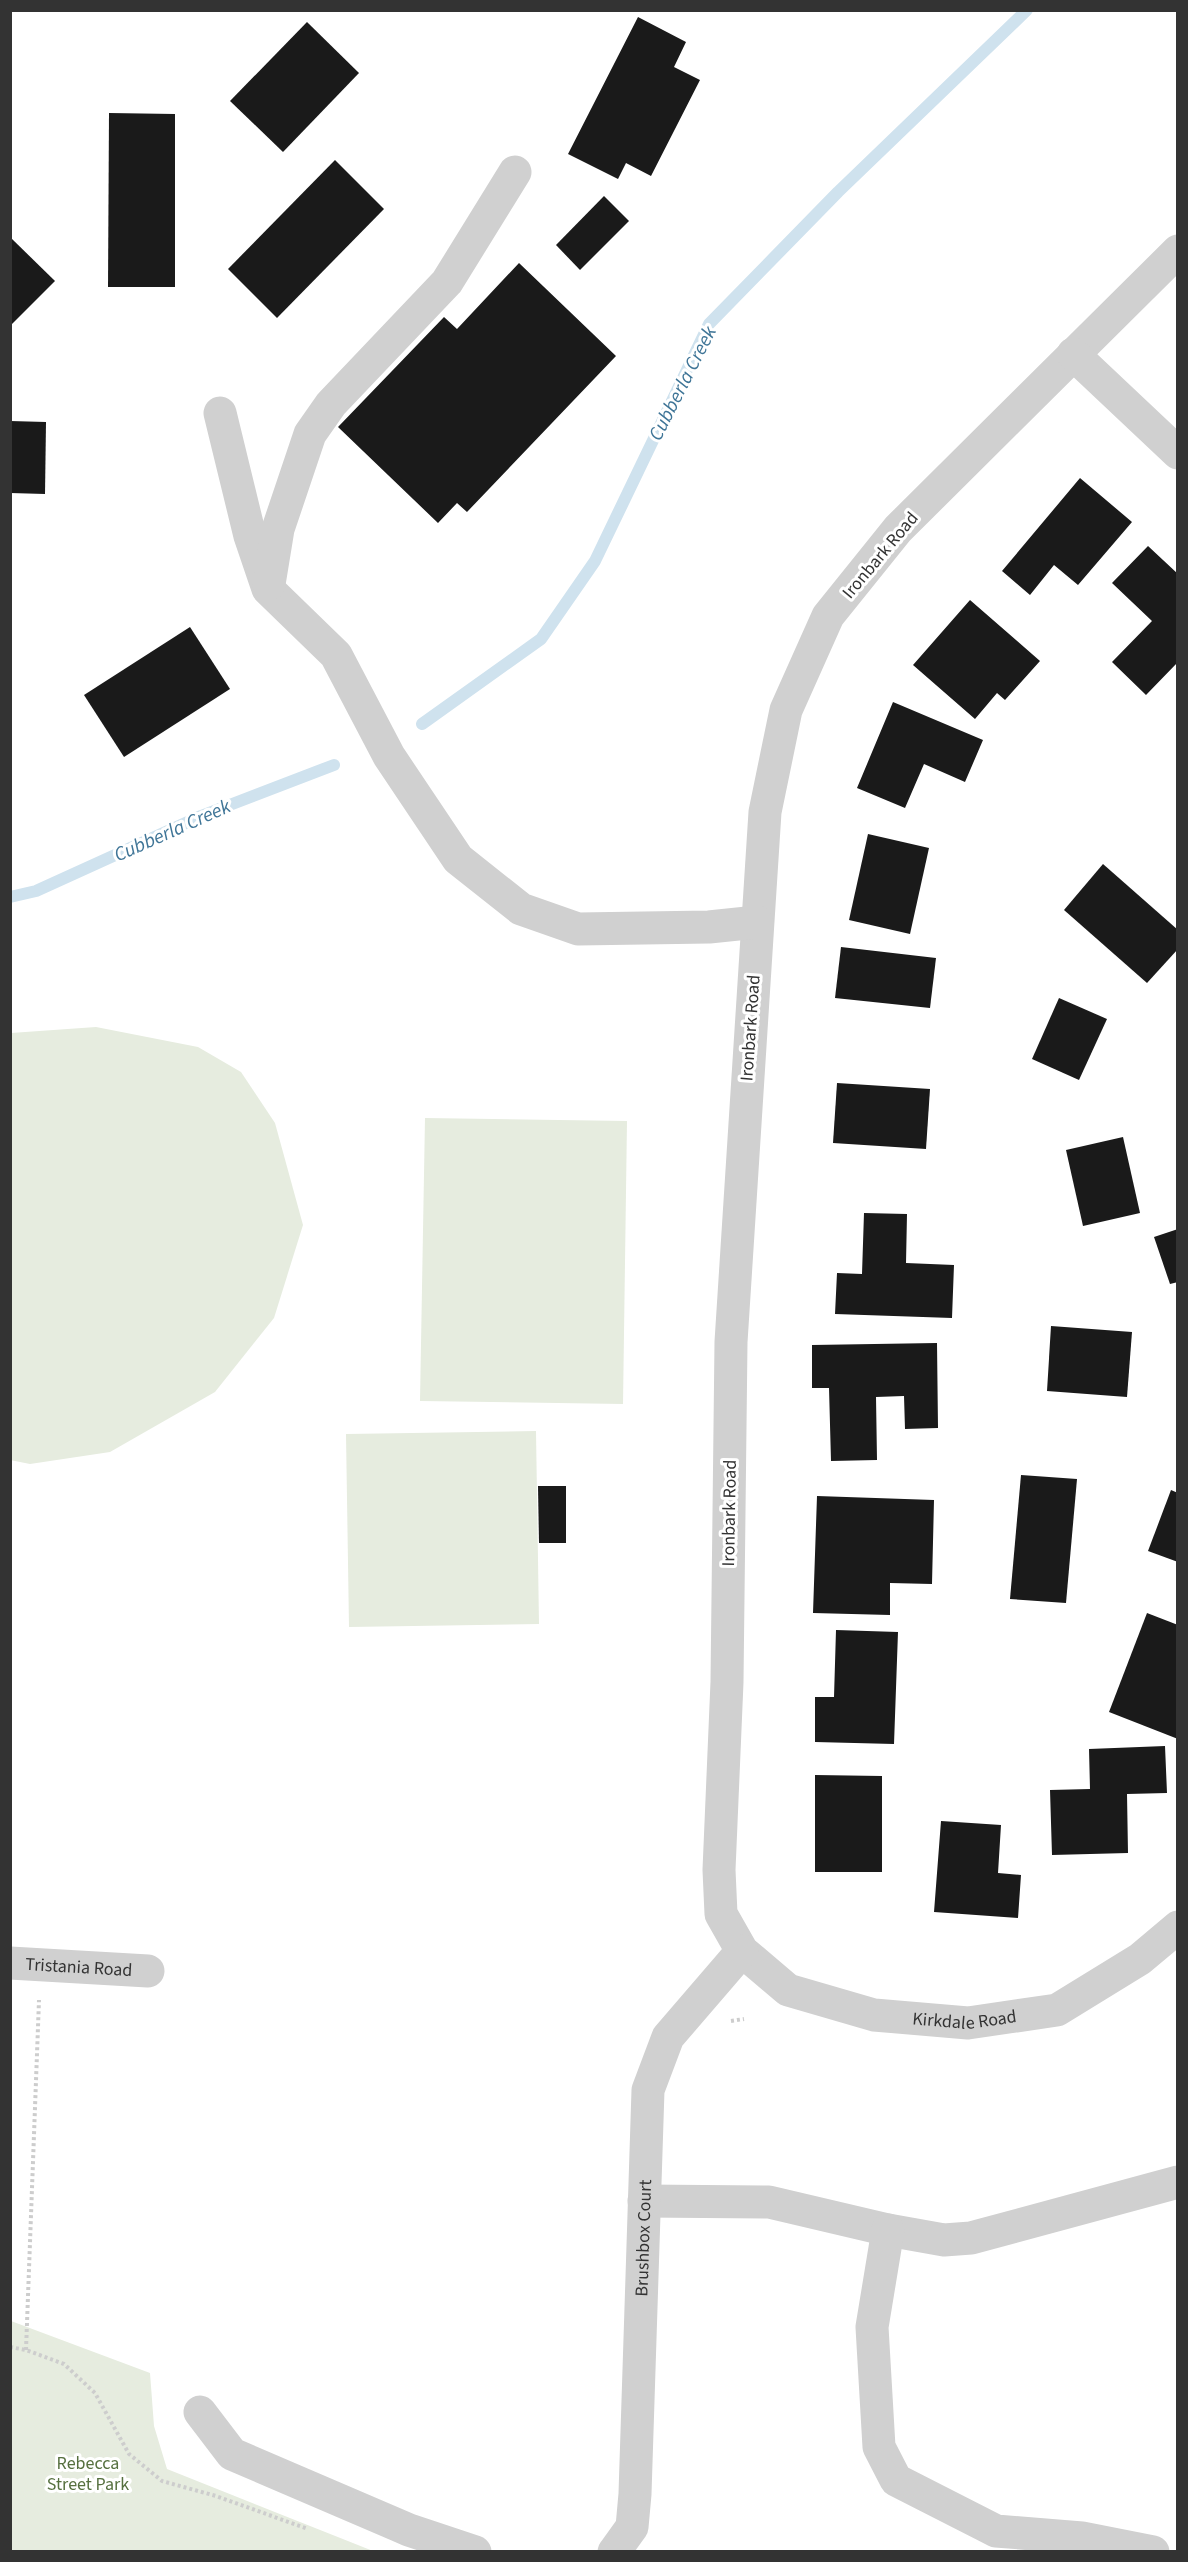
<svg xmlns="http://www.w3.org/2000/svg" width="1188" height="2562" font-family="'Source Sans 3',sans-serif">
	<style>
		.green { fill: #e6ecdf }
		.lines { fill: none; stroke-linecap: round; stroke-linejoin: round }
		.stream { stroke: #cfe2ee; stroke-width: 12 }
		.building { fill: #1a1a1a }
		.path { stroke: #cdcdcd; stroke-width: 4; stroke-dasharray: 3 3; stroke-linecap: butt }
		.street { stroke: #d0d0d0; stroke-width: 33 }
		.labels { text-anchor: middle; stroke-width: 6; stroke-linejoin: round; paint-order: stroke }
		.street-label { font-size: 18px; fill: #333; stroke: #fff }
		.park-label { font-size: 18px; fill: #56703f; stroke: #fff }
		.water-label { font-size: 20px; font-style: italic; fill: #3f7597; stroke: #fff }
	</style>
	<rect width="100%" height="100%" fill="#fff"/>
	<g class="green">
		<polygon points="96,1027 198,1047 241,1072 275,1123 303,1225 274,1318 215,1392 110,1452 30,1464 10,1460 11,1033"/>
		<polygon points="425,1118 627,1121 623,1404 420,1401"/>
		<polygon points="536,1431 539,1624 349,1627 346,1434"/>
		<polygon points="11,2321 150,2373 154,2426 167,2469 373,2551 11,2551"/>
	</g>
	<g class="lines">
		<g class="stream">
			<polyline points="422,724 541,639 595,561 709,324 838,192 1027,10"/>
			<polyline points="10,897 36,891 201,816 334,765"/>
		</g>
	</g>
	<g class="building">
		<polygon points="638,17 686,42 674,67 700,80 651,176 626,163 618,179 568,154"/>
		<polygon points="307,22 359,73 283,152 230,101"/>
		<polygon points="109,113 175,114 175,287 108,287"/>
		<polygon points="335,160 384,209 277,318 228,269"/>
		<polygon points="604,196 629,221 580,270 556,245"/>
		<polygon points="10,237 55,281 10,326"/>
		<polygon points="519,263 616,356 467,512 457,503 438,523 338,427 444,317 457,329"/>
		<polygon points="10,421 46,422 45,494 10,493"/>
		<polygon points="1080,478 1132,522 1078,585 1054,565 1030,595 1002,571"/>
		<polygon points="1148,546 1178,574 1178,662 1146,695 1112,662 1152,621 1112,583"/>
		<polygon points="970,600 1040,661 1005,700 997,693 975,719 913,665"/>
		<polygon points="190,627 230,689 124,757 84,695"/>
		<polygon points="893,702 983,740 965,782 924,764 905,808 857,788"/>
		<polygon points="868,834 929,848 910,934 849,920"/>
		<polygon points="1103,864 1178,930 1178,949 1147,983 1064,910"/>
		<polygon points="841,947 936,958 930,1008 835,998"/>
		<polygon points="1059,998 1107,1019 1079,1080 1032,1059"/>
		<polygon points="837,1083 930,1089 926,1149 833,1143"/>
		<polygon points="1123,1137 1140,1213 1083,1226 1066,1150"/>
		<polygon points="864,1213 907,1214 906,1263 954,1265 952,1318 835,1314 837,1273 862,1274"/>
		<polygon points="1178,1229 1178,1282 1170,1284 1154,1237"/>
		<polygon points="1051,1326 1132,1332 1127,1397 1047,1391"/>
		<polygon points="937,1343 938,1428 905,1429 904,1396 876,1397 877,1460 831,1461 829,1388 812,1388 812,1345"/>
		<polygon points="1021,1475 1077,1479 1066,1603 1010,1599"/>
		<polygon points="538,1486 566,1486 566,1543 539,1543"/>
		<polygon points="1171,1490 1178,1493 1178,1562 1148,1551"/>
		<polygon points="817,1496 934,1500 932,1584 890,1583 890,1615 813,1613"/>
		<polygon points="1147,1613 1178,1625 1178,1739 1109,1712"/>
		<polygon points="836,1630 898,1632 894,1744 815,1742 815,1697 834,1697"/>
		<polygon points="1165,1746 1167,1793 1127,1794 1128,1853 1052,1855 1050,1790 1090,1789 1089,1749"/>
		<polygon points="815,1775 882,1776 882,1872 815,1872"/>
		<polygon points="941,1821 1001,1825 998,1873 1021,1875 1018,1918 934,1912"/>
	</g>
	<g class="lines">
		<g class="path">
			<polyline points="731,2021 744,2019"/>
			<polyline points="10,2347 26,2350 64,2364 95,2393 129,2454 162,2481 216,2496 308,2529"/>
			<polyline points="26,2350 39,2000"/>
		</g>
		<g class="street">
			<path id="s1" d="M1178,251L898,529L828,616L786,710L765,812L731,1342L727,1682L719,1870L721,1914L742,1951L788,1990L874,2015L968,2023L1057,2010L1140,1959L1178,1927"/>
			<polyline points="1073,354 1178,453"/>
			<polyline points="220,413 250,536 268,589 336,655 389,756 458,859 521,909 578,929 709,927 757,922"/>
			<polyline points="269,584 278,529 310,434 331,404 447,282 515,172"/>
			<path id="s2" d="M10,1963L148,1971"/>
			<polyline points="644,2201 769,2202 888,2230 944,2240 971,2238 1178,2182"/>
			<polyline points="888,2230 872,2327 879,2447 896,2480 996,2531 1082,2538 1153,2552"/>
			<polyline points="200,2412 232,2454 409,2530 475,2552"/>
			<path id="s3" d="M614,2552L632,2527L635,2494L648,2090L668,2037L742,1951"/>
		</g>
	</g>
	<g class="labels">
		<g class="street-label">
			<text transform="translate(880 555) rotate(-50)" y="6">Ironbark Road</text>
			<text transform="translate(750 1028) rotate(-86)" y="6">Ironbark Road</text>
			<text transform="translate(729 1513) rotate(-89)" y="6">Ironbark Road</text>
			<text dy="6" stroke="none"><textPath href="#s2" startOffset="69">Tristania Road</textPath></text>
			<text dy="6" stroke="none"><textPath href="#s1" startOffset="2100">Kirkdale Road</textPath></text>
			<text dy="6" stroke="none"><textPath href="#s3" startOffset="320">Brushbox Court</textPath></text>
		</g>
		<g class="park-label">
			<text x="88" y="2469">Rebecca<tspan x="88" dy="21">Street Park</tspan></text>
		</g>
		<g class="water-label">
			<text transform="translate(682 383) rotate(-63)" y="7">Cubberla Creek</text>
			<text transform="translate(172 830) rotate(-24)" y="7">Cubberla Creek</text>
		</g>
	</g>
	<rect width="1188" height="2562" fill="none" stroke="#333333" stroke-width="24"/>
</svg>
